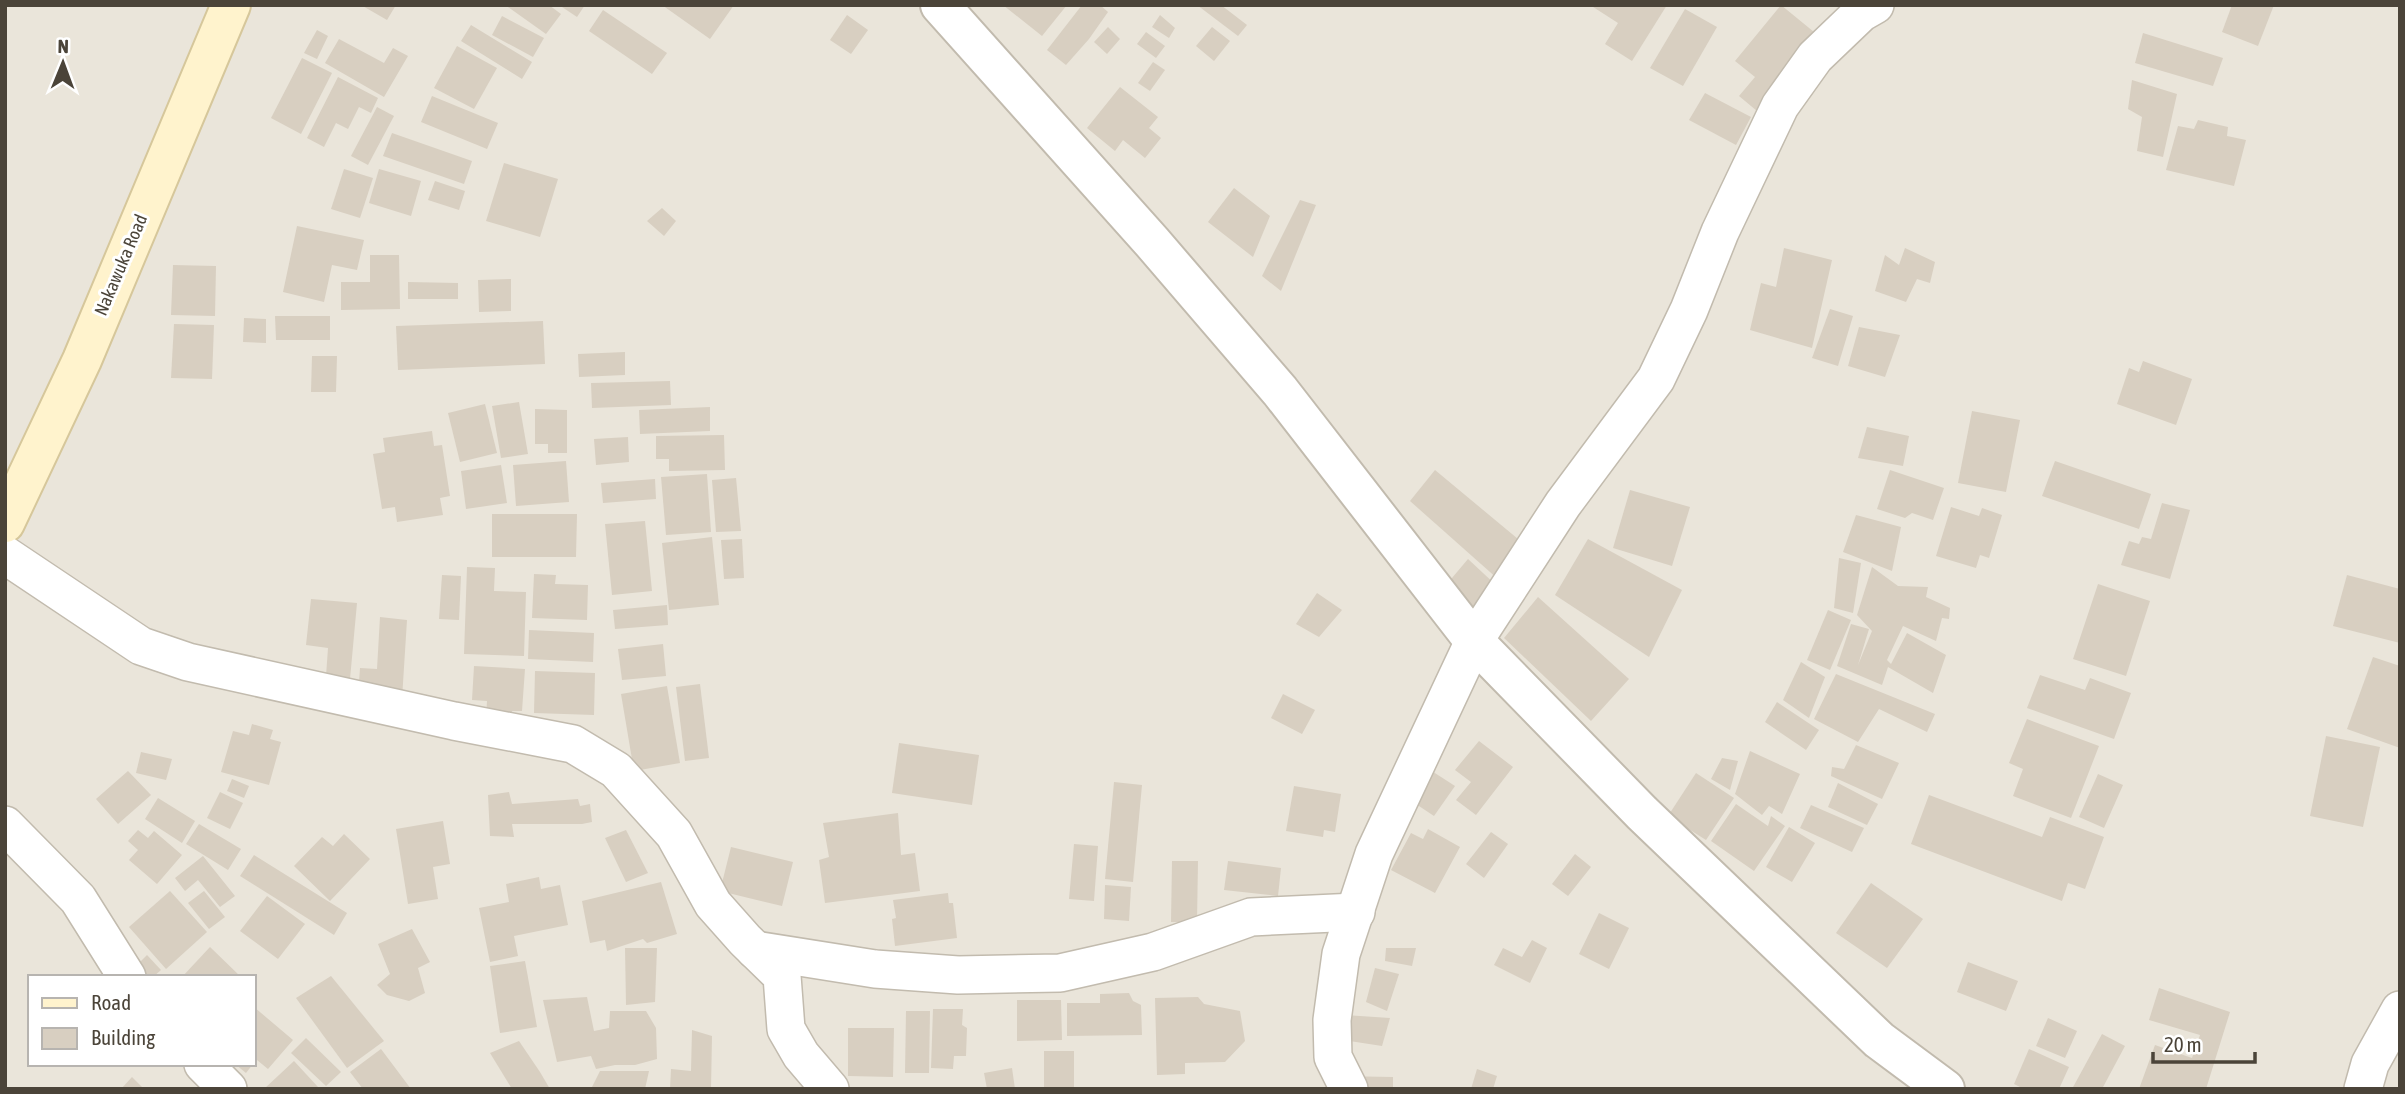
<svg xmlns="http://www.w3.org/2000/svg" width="2405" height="1094" font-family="'Asap Condensed',sans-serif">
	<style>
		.residential { fill: #eae5da; fill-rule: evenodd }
		.building { fill: #d8cfc1 }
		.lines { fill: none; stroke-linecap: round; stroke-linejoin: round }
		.minor-casing { stroke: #c2bbae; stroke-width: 40 }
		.tertiary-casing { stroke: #c2bbae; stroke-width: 42 }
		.secondary-casing { stroke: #d6c79b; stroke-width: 42 }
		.minor { stroke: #fff; stroke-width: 37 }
		.tertiary { stroke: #fff; stroke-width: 38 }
		.secondary { stroke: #fff3cd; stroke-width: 38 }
		.labels { text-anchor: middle; stroke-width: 6; stroke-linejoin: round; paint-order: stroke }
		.street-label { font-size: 18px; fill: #4b4439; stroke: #fff }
	</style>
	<rect width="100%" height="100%" fill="#f6f3ec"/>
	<path class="residential" d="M5,5H2400V1089H5ZM30,977H254V1064H30Z"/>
	<g class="building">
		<polygon points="361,5 396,5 387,20"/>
		<polygon points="505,5 549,5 561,14 546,34"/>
		<polygon points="559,5 585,5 577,17"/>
		<polygon points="662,5 734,5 710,39"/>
		<polygon points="1003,5 1067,5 1042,36"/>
		<polygon points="1082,5 1100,5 1108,12 1089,39 1066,65 1047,50"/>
		<polygon points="1197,5 1221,5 1247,25 1238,36"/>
		<polygon points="1590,5 1667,5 1632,61 1605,44 1618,23"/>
		<polygon points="1781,5 1825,41 1763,116 1739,96 1755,77 1735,61"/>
		<polygon points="2232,5 2274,5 2258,46 2222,32"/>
		<polygon points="1685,9 1717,27 1683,86 1650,68"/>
		<polygon points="603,10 667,53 652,74 589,31"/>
		<polygon points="847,15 868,30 851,54 830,40"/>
		<polygon points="1160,15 1175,28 1169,38 1152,27"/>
		<polygon points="502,16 544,38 533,57 492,35"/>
		<polygon points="471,25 532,62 522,79 461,41"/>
		<polygon points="1108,27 1120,39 1107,54 1094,42"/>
		<polygon points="1212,27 1230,41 1214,61 1196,46"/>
		<polygon points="317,30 328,36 317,59 304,53"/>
		<polygon points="1146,32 1165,46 1156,58 1137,44"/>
		<polygon points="2143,33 2223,58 2213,86 2135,63"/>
		<polygon points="339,39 384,63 393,48 408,56 384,97 325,63"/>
		<polygon points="457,46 497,68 474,109 434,88"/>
		<polygon points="302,58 332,73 301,134 271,118"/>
		<polygon points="1153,62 1165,70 1150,91 1138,83"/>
		<polygon points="338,77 378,98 371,113 359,107 348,129 336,123 324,147 307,138"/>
		<polygon points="2132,80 2177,94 2163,157 2137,151 2142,117 2128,109"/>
		<polygon points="1120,87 1158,117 1149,128 1161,138 1145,158 1123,140 1115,151 1087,128"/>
		<polygon points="1705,93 1751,117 1736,145 1689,120"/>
		<polygon points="432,96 498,123 487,149 421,122"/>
		<polygon points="377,107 394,116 368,165 351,156"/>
		<polygon points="2198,120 2228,127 2227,136 2246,140 2234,186 2166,170 2178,126 2194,129"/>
		<polygon points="392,133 472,161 464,184 383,156"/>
		<polygon points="504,163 558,179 540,237 486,221"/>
		<polygon points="344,169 373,178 360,218 331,209"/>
		<polygon points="379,169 421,181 411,216 369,203"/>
		<polygon points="435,181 465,191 459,210 428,200"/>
		<polygon points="1234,188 1270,216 1253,257 1208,222"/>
		<polygon points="1300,200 1316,205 1281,291 1262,276"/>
		<polygon points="662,208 676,221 664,236 647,221"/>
		<polygon points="297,226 364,240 357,270 332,265 324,302 283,292"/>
		<polygon points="1784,248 1832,260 1812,348 1750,330 1761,283 1776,287"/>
		<polygon points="1905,248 1935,262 1930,283 1917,279 1906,302 1875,291 1885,255 1899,265"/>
		<polygon points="370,255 399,255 400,309 341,310 341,282 370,282"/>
		<polygon points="173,265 216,266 215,316 171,315"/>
		<polygon points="511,279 511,311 479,312 478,280"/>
		<polygon points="408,282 458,283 458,299 408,299"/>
		<polygon points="1830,309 1853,316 1838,366 1812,358"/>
		<polygon points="275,316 330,316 330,340 276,340"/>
		<polygon points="244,318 266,319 266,343 243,342"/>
		<polygon points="543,321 545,364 398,370 396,326"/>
		<polygon points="174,324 214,325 212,379 171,378"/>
		<polygon points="1859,327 1900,335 1885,377 1848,366"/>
		<polygon points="625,352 625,375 579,377 578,354"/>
		<polygon points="312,356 337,356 336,392 311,392"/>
		<polygon points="2143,361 2192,379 2176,425 2117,404 2129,368 2139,372"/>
		<polygon points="670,381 671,405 592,408 591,383"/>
		<polygon points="519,402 528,454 501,458 492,406"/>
		<polygon points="485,404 497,453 460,462 448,413"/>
		<polygon points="710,407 710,431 640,434 639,410"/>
		<polygon points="535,409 567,410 567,453 548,453 548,444 535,444"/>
		<polygon points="1972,411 2020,420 2006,492 1958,483"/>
		<polygon points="1867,427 1909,436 1903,466 1858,458"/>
		<polygon points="432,431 434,446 442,445 450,496 440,498 443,515 397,522 395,507 382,509 373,454 385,452 383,438"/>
		<polygon points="724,435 725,470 669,471 669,459 656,459 656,436"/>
		<polygon points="628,437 629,462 596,465 594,439"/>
		<polygon points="566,461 569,502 516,506 513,465"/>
		<polygon points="2055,461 2151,494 2139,529 2042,496"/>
		<polygon points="501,465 507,503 466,509 461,471"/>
		<polygon points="1435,470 1524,544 1499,580 1410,501"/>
		<polygon points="1890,470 1944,488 1933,520 1912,513 1905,518 1877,509"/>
		<polygon points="707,474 711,532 666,535 661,477"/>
		<polygon points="736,478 741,531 716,532 712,480"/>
		<polygon points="655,479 656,499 603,503 601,483"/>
		<polygon points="1630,490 1690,507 1672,566 1613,548"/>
		<polygon points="2162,503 2190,510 2170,579 2121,565 2129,541 2139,544 2142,537 2151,539"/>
		<polygon points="1951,507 1979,516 1982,508 2002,515 1989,558 1980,555 1976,568 1936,556"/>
		<polygon points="492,514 577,514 576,557 492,557"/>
		<polygon points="1856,515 1901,527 1892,571 1843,552"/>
		<polygon points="645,521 652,591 612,595 605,524"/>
		<polygon points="712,537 719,605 669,610 662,543"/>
		<polygon points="742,539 744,578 724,579 721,540"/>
		<polygon points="1588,539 1682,590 1649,657 1555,595"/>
		<polygon points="1839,558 1861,563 1853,613 1834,608"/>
		<polygon points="1468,559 1498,587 1471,620 1441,591"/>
		<polygon points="467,567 495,568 494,591 526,592 524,656 464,654"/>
		<polygon points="1872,567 1898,586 1928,587 1926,597 1950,608 1949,619 1942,618 1936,641 1903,626 1887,660 1891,664 1907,633 1946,655 1933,693 1888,667 1882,685 1837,666 1851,624 1869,629 1858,665 1872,631 1857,615"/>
		<polygon points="534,574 556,575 555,584 588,585 587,620 532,618"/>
		<polygon points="442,575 461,576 459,620 439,619"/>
		<polygon points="2347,575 2400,589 2400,643 2333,626"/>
		<polygon points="2098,584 2150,601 2126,676 2073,659"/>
		<polygon points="1317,593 1342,610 1319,637 1296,624"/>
		<polygon points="1538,597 1629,679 1591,721 1504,638"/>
		<polygon points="311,599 357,603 350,679 326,676 328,648 306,645"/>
		<polygon points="667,605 668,625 615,629 613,610"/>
		<polygon points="1828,610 1851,620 1830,670 1807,660"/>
		<polygon points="380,617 407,620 402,699 358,696 360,668 377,669"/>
		<polygon points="529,630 594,633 593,662 528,659"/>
		<polygon points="663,644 666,676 622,680 618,649"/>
		<polygon points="2373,657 2400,666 2400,748 2347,729"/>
		<polygon points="1801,662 1825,677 1809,718 1783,700"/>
		<polygon points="474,666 525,669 522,711 512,711 511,719 486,717 487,701 472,700"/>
		<polygon points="535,671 595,673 594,715 534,713"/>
		<polygon points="1836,674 1935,714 1927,732 1879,709 1858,742 1814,719"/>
		<polygon points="2040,675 2085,690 2090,678 2131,693 2114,739 2027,708"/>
		<polygon points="700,684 709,758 685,761 676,687"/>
		<polygon points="667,686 680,763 634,771 621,694"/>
		<polygon points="1283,694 1315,710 1302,734 1271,718"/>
		<polygon points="1777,702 1819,730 1806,750 1765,722"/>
		<polygon points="2027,719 2099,746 2071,818 2013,796 2023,769 2009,763"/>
		<polygon points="252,724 273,730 270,739 281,742 269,785 221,772 233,731 249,735"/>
		<polygon points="2326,736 2380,747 2363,827 2310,816"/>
		<polygon points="1479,741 1513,767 1476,815 1456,800 1471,782 1455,770"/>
		<polygon points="899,743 979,755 972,805 892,793"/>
		<polygon points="1856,745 1899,763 1882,799 1831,776 1832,767 1844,769"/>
		<polygon points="1750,751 1800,774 1782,814 1769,806 1762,815 1735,794"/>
		<polygon points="141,752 172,759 166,780 136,773"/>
		<polygon points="1722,758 1738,761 1730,790 1711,779"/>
		<polygon points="1424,766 1455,786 1434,816 1404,796"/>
		<polygon points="128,771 151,795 118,824 96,799"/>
		<polygon points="1696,773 1734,798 1706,840 1668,816"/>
		<polygon points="2098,774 2123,785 2104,828 2079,817"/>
		<polygon points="232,779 249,786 244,798 227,791"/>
		<polygon points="1114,782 1142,785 1133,882 1105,879"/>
		<polygon points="1838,783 1878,804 1867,825 1828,807"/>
		<polygon points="1294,786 1341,794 1335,832 1324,830 1323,837 1286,831"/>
		<polygon points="220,792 243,803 230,829 207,818"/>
		<polygon points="509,792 512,804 578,799 580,806 590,804 592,822 582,824 512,824 514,837 490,836 488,795"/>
		<polygon points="1929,795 2042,837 2050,817 2104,837 2085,889 2068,883 2062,901 1911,844"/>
		<polygon points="158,798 195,821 182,843 145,819"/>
		<polygon points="1736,804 1768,826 1771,816 1785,826 1754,871 1711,841"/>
		<polygon points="1811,805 1864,828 1852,852 1800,828"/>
		<polygon points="898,813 901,855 915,853 920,891 825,903 819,860 829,857 823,823"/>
		<polygon points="443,821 450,864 433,867 438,899 408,904 396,829"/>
		<polygon points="199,824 241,849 228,870 186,844"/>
		<polygon points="1789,827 1815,843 1792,882 1766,867"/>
		<polygon points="1428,829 1460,847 1435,893 1391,870 1411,833 1423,839"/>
		<polygon points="138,830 148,838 154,831 182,855 157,884 129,860 138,850 128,841"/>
		<polygon points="626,830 648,873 626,882 605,838"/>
		<polygon points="1491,832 1508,844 1484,878 1466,864"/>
		<polygon points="344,834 370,859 330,901 294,866 322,837 333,846"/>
		<polygon points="1074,844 1098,846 1094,901 1069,899"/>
		<polygon points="731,847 793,862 782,906 720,891"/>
		<polygon points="1575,854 1591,867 1568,896 1552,884"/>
		<polygon points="254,855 347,913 334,935 240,876"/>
		<polygon points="203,856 235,896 220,907 198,880 185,891 175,878"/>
		<polygon points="1172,861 1198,861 1197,922 1171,922"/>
		<polygon points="1228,861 1281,868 1278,896 1224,890"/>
		<polygon points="539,877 541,889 560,885 568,925 514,936 518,956 490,962 479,908 509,902 506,884"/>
		<polygon points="661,882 677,934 647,943 643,939 607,951 605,940 590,943 582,901"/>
		<polygon points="1871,883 1923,919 1887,968 1836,933"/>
		<polygon points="1105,885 1131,887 1129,921 1104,919"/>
		<polygon points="170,891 207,932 166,969 129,927"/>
		<polygon points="204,891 225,917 209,929 188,903"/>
		<polygon points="948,893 949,903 953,903 957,938 895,946 892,919 896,918 893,900"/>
		<polygon points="267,896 305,924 278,959 240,931"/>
		<polygon points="1599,913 1629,928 1609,969 1579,954"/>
		<polygon points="412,929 430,962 418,968 425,993 409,1001 387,995 377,985 390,974 378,944"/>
		<polygon points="1532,940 1547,948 1530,983 1494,965 1503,948 1522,957"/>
		<polygon points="210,947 241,977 182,977"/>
		<polygon points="625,948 657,948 655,1002 626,1005"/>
		<polygon points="1386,948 1416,948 1412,966 1385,961"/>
		<polygon points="147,955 161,970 153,977 138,977 138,964"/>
		<polygon points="525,961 537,1027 500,1033 490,966"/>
		<polygon points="1968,962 2018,981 2006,1011 1957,992"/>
		<polygon points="1375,968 1399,974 1387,1011 1366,1002"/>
		<polygon points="331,976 384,1041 347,1068 296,998"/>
		<polygon points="2159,988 2230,1012 2206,1089 2139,1089 2155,1045 2192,1058 2200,1035 2149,1020"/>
		<polygon points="1129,993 1133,1001 1141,1005 1142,1035 1067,1036 1067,1003 1100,1003 1100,994"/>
		<polygon points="587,997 594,1031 609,1028 610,1011 646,1011 656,1028 657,1059 635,1065 615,1065 596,1069 591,1056 557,1062 543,1000"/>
		<polygon points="1198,997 1204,1004 1240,1011 1245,1041 1225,1062 1185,1063 1185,1074 1157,1075 1155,998"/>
		<polygon points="1017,1000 1061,1000 1062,1040 1017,1041"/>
		<polygon points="254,1007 293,1040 268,1069 257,1060 254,1064"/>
		<polygon points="933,1009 963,1009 962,1025 967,1028 966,1056 954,1056 953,1069 931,1068"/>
		<polygon points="906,1011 930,1011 929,1073 905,1073"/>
		<polygon points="1345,1015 1390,1018 1382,1046 1343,1040"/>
		<polygon points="2048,1018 2077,1031 2065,1058 2036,1046"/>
		<polygon points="848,1028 894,1028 893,1077 848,1076"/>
		<polygon points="692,1030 712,1036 711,1089 670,1089 671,1069 691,1071"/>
		<polygon points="2102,1034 2125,1046 2102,1089 2072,1089"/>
		<polygon points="306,1038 341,1072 326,1086 291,1053"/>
		<polygon points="519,1041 540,1072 550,1089 512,1089 490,1053"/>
		<polygon points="381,1049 411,1089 363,1089 350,1072"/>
		<polygon points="2029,1049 2069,1067 2059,1089 2024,1089 2014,1084"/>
		<rect x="1044" y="1051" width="30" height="38"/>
		<polygon points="294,1061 318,1087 264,1089"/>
		<polygon points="235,1064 253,1064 246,1073"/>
		<polygon points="1012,1068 1015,1089 987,1089 984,1073"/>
		<polygon points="1477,1069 1497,1076 1493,1089 1471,1089"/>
		<polygon points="600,1071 649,1071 645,1089 591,1089"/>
		<polygon points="1338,1076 1393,1077 1393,1089 1338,1089"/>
		<polygon points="132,1077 144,1089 121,1089"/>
	</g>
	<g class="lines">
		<g class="minor-casing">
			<g id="minor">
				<polyline points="5,555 141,646 188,662 454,721 573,744 616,770 674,834 713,904 745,940 782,976 786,1029 801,1055 830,1089"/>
				<polyline points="5,825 78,899 127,977"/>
				<polyline points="755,950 875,969 958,975 1060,973 1153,952 1251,917 1356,912"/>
				<polyline points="203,1064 228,1089"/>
				<polyline points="1349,1089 1333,1057 1332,1020 1341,954 1374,854 1474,641 1563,504 1656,379 1689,310 1720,232 1780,106 1815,57 1861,13 1875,5"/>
				<polyline points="2363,1089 2370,1064 2400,1010"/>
			</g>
		</g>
		<g class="tertiary-casing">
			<polyline id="tertiary" points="940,5 1152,242 1280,391 1474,641 1642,813 1879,1040 1945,1089"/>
		</g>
		<g class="secondary-casing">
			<polyline id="secondary" points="5,523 82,360 231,5"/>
		</g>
		<use href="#minor" class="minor"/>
		<use href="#tertiary" class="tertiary"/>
		<use href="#secondary" class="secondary"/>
	</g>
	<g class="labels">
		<g class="street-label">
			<text transform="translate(121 265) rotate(-67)" y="6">Nakawuka Road</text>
		</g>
	</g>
	<rect width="2405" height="1094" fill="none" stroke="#4b4439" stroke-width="14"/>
	<rect x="28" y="975" width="228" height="91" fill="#ffffff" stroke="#b7b4b0" stroke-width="2"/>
	<rect x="42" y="998" width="35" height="10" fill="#fff3cd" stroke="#b7b4b0" stroke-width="2"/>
	<text x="91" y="1010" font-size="21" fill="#4b4439">Road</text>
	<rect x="42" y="1028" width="35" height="21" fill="#d8cfc1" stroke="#b7b4b0" stroke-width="2"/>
	<text x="91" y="1045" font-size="21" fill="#4b4439">Building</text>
	<g transform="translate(63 63) rotate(1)" stroke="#ffffff" stroke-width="5" paint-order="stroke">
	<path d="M0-5L12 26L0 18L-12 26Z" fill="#4b4439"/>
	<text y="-10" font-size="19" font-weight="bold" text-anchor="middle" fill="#4b4439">N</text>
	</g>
	<path d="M2153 1052v10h102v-10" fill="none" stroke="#4b4439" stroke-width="3.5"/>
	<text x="2164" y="1052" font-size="21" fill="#4b4439" stroke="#ffffff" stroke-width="5" paint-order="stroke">20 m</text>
</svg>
